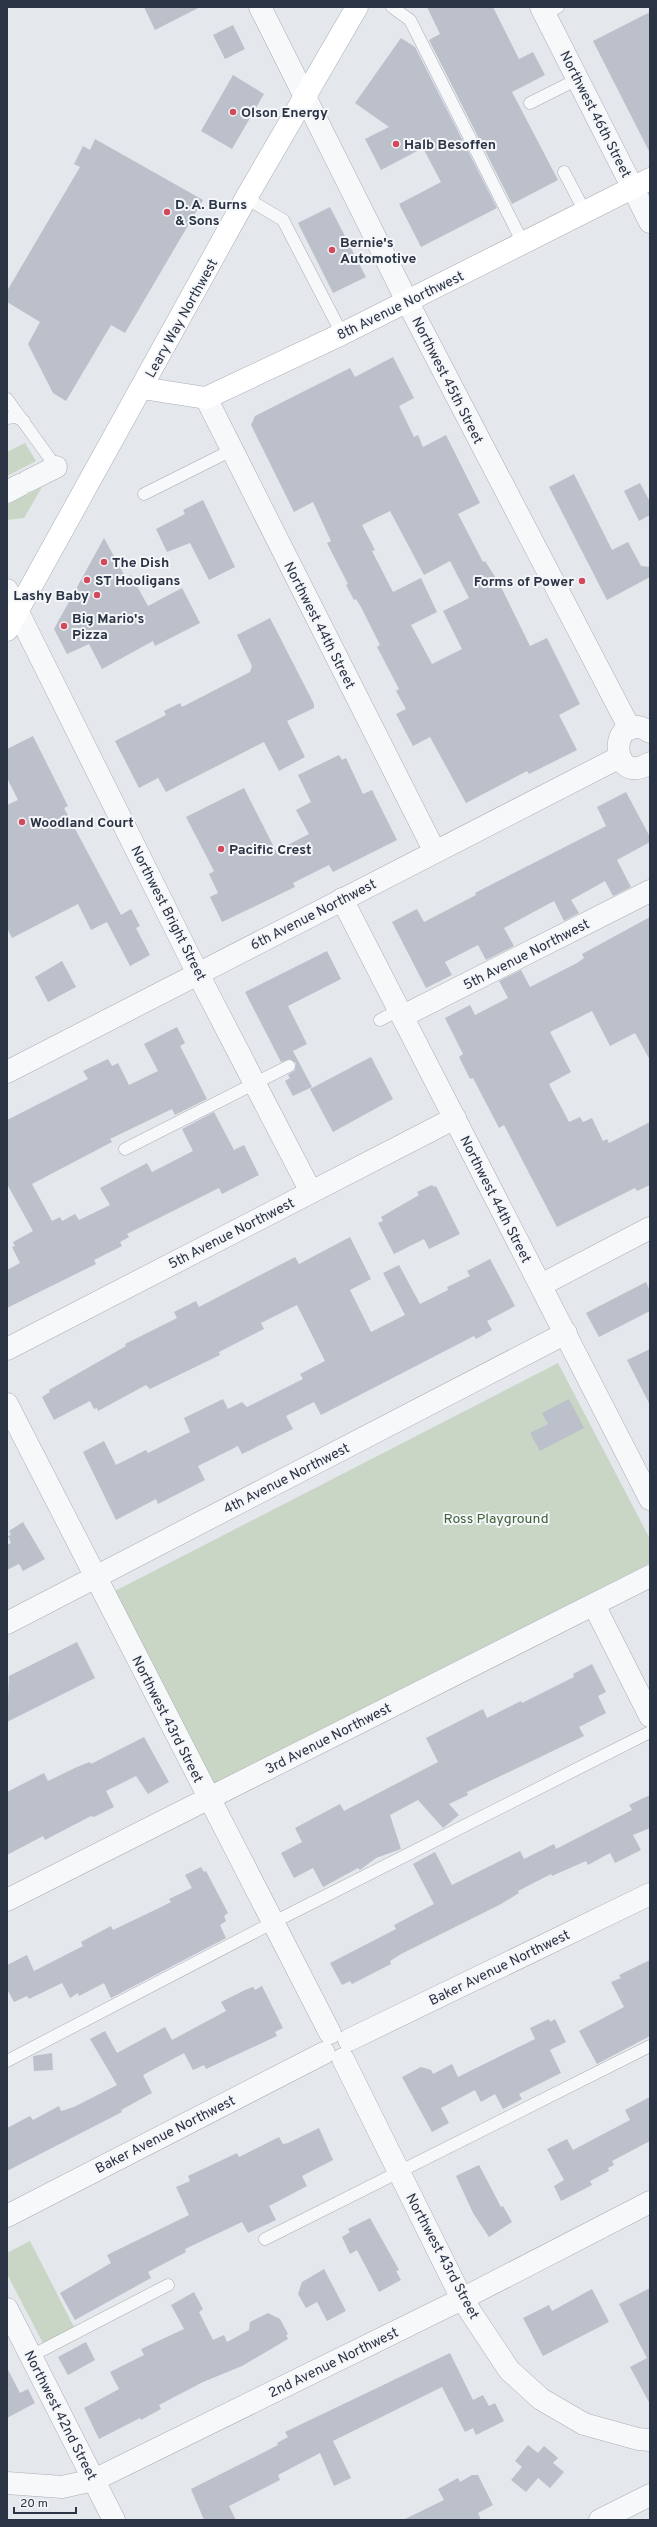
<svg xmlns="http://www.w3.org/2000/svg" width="657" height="2527" font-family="Overpass,sans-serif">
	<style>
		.green { fill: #c9d6c5 }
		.building { fill: #bbc0ca; fill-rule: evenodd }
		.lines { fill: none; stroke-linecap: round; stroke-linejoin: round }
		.service-casing { stroke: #a9aeb7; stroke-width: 13 }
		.minor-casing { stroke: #a9aeb7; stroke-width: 23 }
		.tertiary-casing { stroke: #a9aeb7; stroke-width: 23 }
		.secondary-casing { stroke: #a9aeb7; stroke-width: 23 }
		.service { stroke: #f7f8fa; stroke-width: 12 }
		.minor { stroke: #f7f8fa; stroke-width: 22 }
		.tertiary { stroke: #f7f8fa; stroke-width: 22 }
		.secondary { stroke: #fff; stroke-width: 22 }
		.poi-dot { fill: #d1495b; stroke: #f4f6f9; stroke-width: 1.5 }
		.labels { text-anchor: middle; stroke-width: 4; stroke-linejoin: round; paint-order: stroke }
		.poi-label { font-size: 14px; font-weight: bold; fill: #2b3445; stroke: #f4f6f9; text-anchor: start }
		.street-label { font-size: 14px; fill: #2b3445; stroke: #f4f6f9 }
		.park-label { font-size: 14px; fill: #3f6138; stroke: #f4f6f9 }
	</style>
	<rect width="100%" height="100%" fill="#e4e7ec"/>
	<g class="green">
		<polygon points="25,443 36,461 7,476 7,452"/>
		<polygon points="42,487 24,518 7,520 7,505"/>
		<polygon points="558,1363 650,1539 650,1563 214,1785 113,1592"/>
		<polygon points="30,2241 76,2331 45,2347 7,2274 7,2253"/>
	</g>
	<g class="building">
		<polygon points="144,7 200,7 155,30"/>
		<polygon points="427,7 493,7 519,59 533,52 545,75 512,92 558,180 512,204 429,40 440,34"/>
		<polygon points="650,12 650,153 593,41"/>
		<polygon points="233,25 245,49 225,59 213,35"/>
		<polygon points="401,38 415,47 497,208 421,247 399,204 441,182 423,148 381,170 365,139 389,127 355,103"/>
		<polygon points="233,75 264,94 232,149 201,131"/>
		<polygon points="95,139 203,200 125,333 111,325 66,401 53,393 28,344 40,322 7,302 7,291 80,167 74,164 83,146 90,150"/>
		<polygon points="330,207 366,277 333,293 298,223"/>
		<path d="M393,357L414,398L399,406L414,437L418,435L423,447L446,435L480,503L458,514L483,562L485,561L499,583L530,646L547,638L580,704L559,715L577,750L529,774L527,771L466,803L430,737L413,746L396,714L406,709L396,691L399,689L377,647L380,645L361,607L356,599L354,600L346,585L348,584L327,543L331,541L313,502L294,512L251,425L255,416L350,368L355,377ZM390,511L424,575L450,561L469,598L443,611L462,649L432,664L411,625L437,612L421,578L393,592L372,551L375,550L362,525Z"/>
		<polygon points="574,474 612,550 628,542 641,566 650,567 650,577 607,600 549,487"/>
		<polygon points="640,483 650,502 650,515 639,521 624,491"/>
		<polygon points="203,500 235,567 209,580 190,543 167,552 156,529 185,514 183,510"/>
		<polygon points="104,538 126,578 131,575 148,606 182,588 200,623 155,646 153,641 102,669 89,644 67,654 54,629"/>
		<polygon points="270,618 314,704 314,708 287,721 305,757 279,771 264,742 166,792 158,778 139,788 115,741 166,715 164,711 180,703 182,707 250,672 252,666 237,635"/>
		<polygon points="33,736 68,806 64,808 121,915 131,909 140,926 136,928 150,955 130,966 107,922 91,930 78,904 12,938 7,928 7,805 18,800 7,778 7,749"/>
		<polygon points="339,755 342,760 346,758 363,794 372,790 397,840 333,872 329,865 293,883 295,887 222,922 210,897 218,893 209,874 214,871 186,817 244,788 276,851 309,834 296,810 311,802 298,775"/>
		<polygon points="626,792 650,837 650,842 617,860 631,887 613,896 605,881 571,900 579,913 564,921 554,901 504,928 514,946 486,960 478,945 445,962 452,975 426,988 392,922 417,909 424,922 476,895 475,893 606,826 597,807"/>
		<polygon points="650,917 650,1060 635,1033 610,1046 592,1011 550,1032 571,1072 549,1084 569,1122 580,1117 583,1122 592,1118 603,1141 607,1139 609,1143 650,1122 650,1185 637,1191 635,1188 557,1227 504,1125 499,1128 473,1078 470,1079 459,1057 463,1054 445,1018 470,1005 475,1015 508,998 499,981 521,970 530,987 577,963 584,958 582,954"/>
		<polygon points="327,951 341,979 288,1006 307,1044 293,1051 312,1087 293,1096 285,1081 290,1078 288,1075 295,1070 296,1063 290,1059 281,1062 245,992"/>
		<polygon points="62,961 76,987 48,1002 35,977"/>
		<polygon points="177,1027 185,1043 180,1046 207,1099 175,1115 172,1109 110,1139 112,1142 32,1184 52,1221 60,1217 62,1221 75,1214 79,1220 110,1205 100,1188 147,1163 152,1172 193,1151 182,1129 214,1112 234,1150 244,1145 259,1175 222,1194 219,1188 127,1234 129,1237 120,1242 122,1246 94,1260 96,1264 7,1308 7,1270 20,1263 12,1247 15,1246 13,1242 33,1231 7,1184 7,1120 88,1079 83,1071 108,1059 112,1066 118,1063 129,1085 158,1071 144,1044"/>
		<polygon points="371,1057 393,1099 333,1132 310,1089"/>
		<polygon points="432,1185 434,1187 436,1186 460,1234 429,1249 424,1239 394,1254 378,1223 383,1221 381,1217 419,1195 417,1192"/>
		<polygon points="350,1237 371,1279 350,1290 371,1332 405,1315 383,1273 399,1265 420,1304 448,1290 447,1287 470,1276 467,1271 490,1259 515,1306 487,1321 492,1330 476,1339 474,1336 321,1415 314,1402 286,1416 293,1429 242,1454 238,1446 198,1466 205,1480 158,1504 156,1499 116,1520 83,1452 104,1441 116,1465 146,1450 148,1453 190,1432 184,1418 223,1399 228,1409 242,1402 247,1407 303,1379 300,1374 325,1361 297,1305 261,1323 264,1329 219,1352 220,1355 150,1389 146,1385 98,1411 97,1408 94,1409 90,1401 54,1420 42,1397 50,1392 49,1390 126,1346 125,1344 177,1318 174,1312 196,1301 199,1307 295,1257 299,1264"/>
		<polygon points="646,1282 650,1291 650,1311 599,1337 586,1313"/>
		<polygon points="650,1349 650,1405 627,1360"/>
		<polygon points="569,1399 584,1428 540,1451 530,1433 548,1424 542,1413"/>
		<polygon points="23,1522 45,1559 23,1571 19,1564 7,1570 7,1545 11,1543 8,1536 11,1535 9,1531"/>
		<polygon points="77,1642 95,1678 7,1722 9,1676"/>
		<polygon points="592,1664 606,1692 598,1696 606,1713 579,1727 584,1736 467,1792 468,1795 449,1804 459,1815 443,1828 418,1800 390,1815 401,1849 376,1858 360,1870 358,1868 323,1887 313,1868 294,1878 281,1853 302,1842 295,1828 340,1804 344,1811 438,1762 426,1738 483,1709 487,1718 521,1701 522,1703 574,1677 573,1674"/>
		<polygon points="144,1737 169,1782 148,1794 136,1776 106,1791 114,1807 94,1817 91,1816 45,1840 43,1836 7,1855 7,1792 44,1773 48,1781 77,1767 90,1762 91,1764"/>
		<polygon points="650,1795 650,1828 633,1835 641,1850 615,1863 610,1853 588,1865 586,1861 552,1876 551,1874 518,1891 519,1893 501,1904 401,1954 390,1961 391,1964 352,1984 350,1981 342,1985 330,1963 396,1929 394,1925 434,1904 413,1864 435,1852 452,1885 520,1851 524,1859 554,1844 556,1849 632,1810 629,1805"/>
		<polygon points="201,1867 204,1872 206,1871 228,1913 224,1916 226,1921 220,1925 226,1938 111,1998 104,1983 79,1996 78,1993 70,1998 62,1983 29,1999 27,1996 14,2002 7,1989 7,1965 27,1955 34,1971 83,1946 81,1942 111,1926 113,1930 157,1909 171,1902 169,1899 192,1888 185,1875"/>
		<polygon points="650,1960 650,2036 597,2064 579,2031 624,2007 611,1982 621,1978 619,1975"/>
		<polygon points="262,1986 283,2028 275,2032 277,2036 206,2069 204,2065 193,2070 184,2053 143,2075 152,2093 121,2110 122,2112 7,2171 7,2128 30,2116 33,2120 59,2106 61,2111 74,2107 117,2085 90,2039 105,2031 117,2053 165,2027 172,2040 226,2011 221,2002 245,1990 253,1987 255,1990"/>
		<polygon points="549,2019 550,2022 555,2019 566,2042 550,2050 561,2073 519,2094 522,2099 503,2109 495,2094 481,2102 475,2090 441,2108 449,2123 432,2132 402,2077 421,2067 431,2070 433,2074 452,2064 458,2077 535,2039 530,2028"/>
		<polygon points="52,2053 53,2070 34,2071 33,2056"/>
		<polygon points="650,2097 650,2141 612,2161 614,2165 608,2168 609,2171 590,2181 592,2185 561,2201 554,2186 564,2180 547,2149 567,2139 573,2150 630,2120 625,2110"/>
		<polygon points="319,2128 333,2160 302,2176 307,2186 269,2206 276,2220 248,2233 242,2222 185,2249 186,2252 148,2272 151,2278 75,2320 60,2293 111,2263 107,2255 189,2215 176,2187 190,2181 188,2176 237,2153 239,2157 279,2137 283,2144 288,2143"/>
		<polygon points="479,2165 501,2207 503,2206 512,2222 489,2237 473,2213 456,2176"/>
		<polygon points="370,2218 399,2270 396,2271 401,2280 379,2292 357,2250 350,2254 342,2237 350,2232 348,2229"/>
		<polygon points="324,2269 346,2311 327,2321 317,2302 306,2308 298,2294 302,2282"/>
		<polygon points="650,2288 650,2404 630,2367 647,2358 619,2304"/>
		<polygon points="592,2289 609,2322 543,2356 523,2318 549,2305 552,2311"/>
		<polygon points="194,2292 203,2309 199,2312 213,2340 224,2335 227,2342 249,2330 250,2322 268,2313 280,2319 288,2334 286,2335 288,2339 242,2366 203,2382 159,2405 161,2409 141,2420 140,2418 99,2439 84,2408 119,2389 110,2372 144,2355 141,2349 184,2329 171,2305"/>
		<polygon points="86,2342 95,2360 68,2375 58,2357"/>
		<polygon points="450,2353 473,2400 483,2395 489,2406 495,2403 504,2421 476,2435 473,2428 465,2432 442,2387 333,2441 351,2478 334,2486 320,2453 278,2475 280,2480 229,2506 236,2520 204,2520 191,2489 278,2445 277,2443 288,2437 285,2432"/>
		<polygon points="7,2368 20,2393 28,2389 35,2403 7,2418"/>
		<polygon points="528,2445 538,2453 544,2446 558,2458 553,2463 564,2472 550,2488 538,2478 526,2492 511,2480 522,2467 515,2461"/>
		<polygon points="472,2475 478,2475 493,2505 478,2513 481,2520 403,2520 444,2500 438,2489 458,2478 460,2482"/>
	</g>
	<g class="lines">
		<g class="service-casing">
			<g id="service">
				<polyline points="392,7 410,20 523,243"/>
				<polyline points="545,14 558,7"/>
				<polyline points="530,103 578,79"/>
				<polyline points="564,172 585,212"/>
				<polyline points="246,198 283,220 342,334"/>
				<polyline points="7,399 56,467"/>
				<polyline points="7,418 16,417 24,421"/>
				<polyline points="144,494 232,450"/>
				<polyline points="380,1020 399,1010"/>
				<polyline points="125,1149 289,1066"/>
				<polyline points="7,2061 272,1923 650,1732"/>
				<polyline points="265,2239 650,2046"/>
				<polyline points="31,2356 168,2285"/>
			</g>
		</g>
		<g class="minor-casing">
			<g id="minor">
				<polyline points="260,7 407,301 630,729"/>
				<polyline points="541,7 650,222"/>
				<polyline points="206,398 435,852"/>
				<polyline points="28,481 56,467"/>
				<polyline points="7,492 20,485"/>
				<polyline points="7,590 198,974 311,1192"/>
				<path d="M650,732C609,706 607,789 650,763"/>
				<polyline points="342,899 650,1499"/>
				<polyline points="403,1016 650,891"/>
				<polyline points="7,1072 620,757"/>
				<polyline points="541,1285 650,1228"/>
				<polyline points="7,1349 455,1118"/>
				<polyline points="7,1404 330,2033"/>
				<polyline points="594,1605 650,1716"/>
				<polyline points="7,1623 566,1333"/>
				<polyline points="349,2040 650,1894"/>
				<polyline points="343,2059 462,2299 509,2370 541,2399 584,2424 638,2439 650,2440"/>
				<polyline points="7,2216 324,2053"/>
				<polyline points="7,2309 114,2520"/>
				<polyline points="7,2483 62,2487 94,2480 462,2299 650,2202"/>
				<polyline points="600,2520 650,2495"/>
			</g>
		</g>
		<g class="tertiary-casing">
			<polyline id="tertiary" points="7,1900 650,1576"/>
		</g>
		<g class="secondary-casing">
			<g id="secondary">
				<polyline points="142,388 206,398 342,334 650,179"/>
				<polyline points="7,630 246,198 357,7"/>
			</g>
		</g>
		<use href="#service" class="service"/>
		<use href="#minor" class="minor"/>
		<use href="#tertiary" class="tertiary"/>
		<use href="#secondary" class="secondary"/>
	</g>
	<g class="poi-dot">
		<circle cx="233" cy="112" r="4"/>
		<circle cx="396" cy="144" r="4"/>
		<circle cx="167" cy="212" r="4"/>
		<circle cx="332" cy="250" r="4"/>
		<circle cx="104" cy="562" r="4"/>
		<circle cx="87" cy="580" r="4"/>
		<circle cx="582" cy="581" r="4"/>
		<circle cx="97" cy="595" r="4"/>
		<circle cx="64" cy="626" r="4"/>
		<circle cx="22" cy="822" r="4"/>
		<circle cx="221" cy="849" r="4"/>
	</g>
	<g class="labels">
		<g class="poi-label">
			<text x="241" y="117">Olson Energy</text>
			<text x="404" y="149">Halb Besoffen</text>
			<text x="175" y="209">D. A. Burns<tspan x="175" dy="16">&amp; Sons</tspan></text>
			<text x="340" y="247">Bernie's<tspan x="340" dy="16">Automotive</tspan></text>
			<text x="112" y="567">The Dish</text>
			<text x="95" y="585">ST Hooligans</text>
			<text x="574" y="586" text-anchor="end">Forms of Power</text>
			<text x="89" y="600" text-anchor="end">Lashy Baby</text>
			<text x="72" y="623">Big Mario's<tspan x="72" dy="16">Pizza</tspan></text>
			<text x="30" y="827">Woodland Court</text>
			<text x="229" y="854">Pacific Crest</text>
		</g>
		<g class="street-label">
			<text transform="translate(596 114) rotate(63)" y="5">Northwest 46th Street</text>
			<text transform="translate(400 305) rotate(-26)" y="5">8th Avenue Northwest</text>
			<text transform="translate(181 318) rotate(-61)" y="5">Leary Way Northwest</text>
			<text transform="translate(448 380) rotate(63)" y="5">Northwest 45th Street</text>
			<text transform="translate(320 625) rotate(63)" y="5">Northwest 44th Street</text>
			<text transform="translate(169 913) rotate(63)" y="5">Northwest Bright Street</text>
			<text transform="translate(313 914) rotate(-27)" y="5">6th Avenue Northwest</text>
			<text transform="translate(526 954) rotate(-27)" y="5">5th Avenue Northwest</text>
			<text transform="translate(496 1199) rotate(63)" y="5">Northwest 44th Street</text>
			<text transform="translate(231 1233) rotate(-27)" y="5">5th Avenue Northwest</text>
			<text transform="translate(286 1478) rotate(-27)" y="5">4th Avenue Northwest</text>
			<text transform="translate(168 1719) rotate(63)" y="5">Northwest 43rd Street</text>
			<text transform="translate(328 1738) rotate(-27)" y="5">3rd Avenue Northwest</text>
			<text transform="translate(499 1967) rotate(-26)" y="5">Baker Avenue Northwest</text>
			<text transform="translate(165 2134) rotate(-27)" y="5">Baker Avenue Northwest</text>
			<text transform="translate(443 2256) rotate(62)" y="5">Northwest 43rd Street</text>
			<text transform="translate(333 2362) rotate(-26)" y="5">2nd Avenue Northwest</text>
			<text transform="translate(61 2415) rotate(63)" y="5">Northwest 42nd Street</text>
		</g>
		<g class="park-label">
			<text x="496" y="1523">Ross Playground</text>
		</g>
	</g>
	<rect width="657" height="2527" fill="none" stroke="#2b3445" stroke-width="16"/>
	<path d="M14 2507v6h62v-6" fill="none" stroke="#2b3445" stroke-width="2"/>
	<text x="20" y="2507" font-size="12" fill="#2b3445" stroke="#f4f6f9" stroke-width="3" paint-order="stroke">20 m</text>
</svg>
